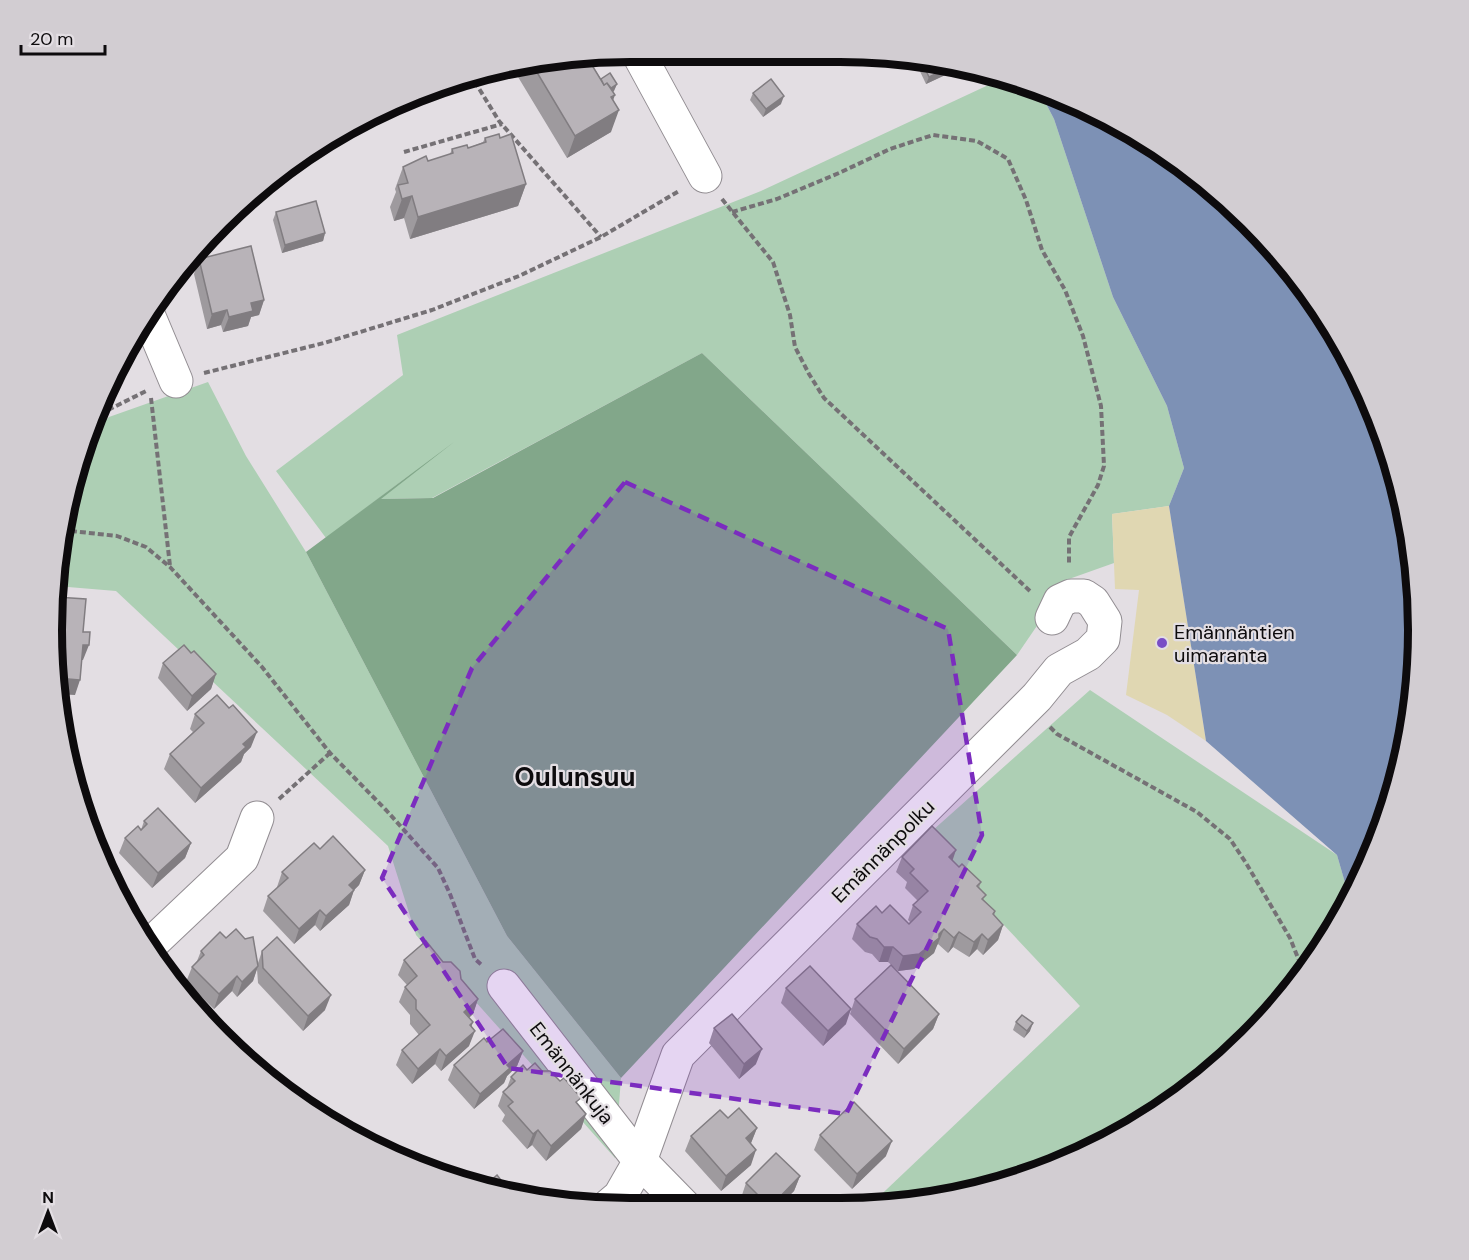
<svg xmlns="http://www.w3.org/2000/svg" width="1469" height="1260" font-family="'DM Sans',sans-serif">
	<style>
		.green { fill: #adcfb4 }
		.forest { fill: #82a78a }
		.sand { fill: #e0d7b2 }
		.water { fill: #7d91b5 }
		.lines { fill: none; stroke-linecap: round; stroke-linejoin: round }
		.minor-casing { stroke: #928d92; stroke-width: 35 }
		.path { stroke: #757175; stroke-width: 4; stroke-dasharray: 6 3; stroke-linecap: butt }
		.minor { stroke: #fff; stroke-width: 33 }
		.wall { fill: #9e9a9e }
		.shaded-wall { fill: #817d81 }
		.building { fill: #b8b3b8; stroke: #817d81; stroke-width: 1.5 }
		.marked { fill: #7b2cbf; fill-opacity: 0.2; stroke: #7b2cbf; stroke-width: 4.5; stroke-dasharray: 12 8; stroke-linejoin: round }
		.poi-dot { fill: #794ec6; stroke: #e3dee3; stroke-width: 2 }
		.labels { text-anchor: middle; stroke-width: 4.5; stroke-linejoin: round; paint-order: stroke }
		.poi-label { font-size: 20px; fill: #0d0b0d; stroke: #e3dee3; text-anchor: start }
		.street-label { font-size: 20px; fill: #0d0b0d; stroke: #e3dee3 }
		.district-label { font-size: 26px; font-weight: bold; fill: #0d0b0d; stroke: #e3dee3 }
		.rim { fill: none; stroke: #0d0b0d; stroke-width: 8 }
	</style>
	<rect width="100%" height="100%" fill="#e3dee3"/>
	<g class="green">
		<polygon points="997,81 1041,94 1054,119 1113,297 1167,406 1184,468 1169,506 1112,514 1114,563 1069,579 1017,655 702,353 432,498 380,499 411,474 326,538 276,471 403,375 397,335 761,191"/>
		<polygon points="208,382 246,456 306,552 507,936 621,1078 615,1158 416,935 388,846 116,591 56,586 56,554 87,440 109,417"/>
		<polygon points="1090,690 1337,855 1350,900 1299,982 1221,1065 1129,1131 1025,1178 877,1208 867,1208 1080,1006 923,839"/>
	</g>
	<polygon class="forest" points="702,353 1017,655 621,1078 507,936 306,552 454,442 381,499 433,498"/>
	<polygon class="sand" points="1169,506 1206,741 1167,715 1126,695 1139,590 1115,589 1112,514"/>
	<polygon class="water" points="1041,94 1095,111 1192,171 1275,248 1341,341 1387,444 1413,554 1417,668 1398,780 1358,886 1350,900 1337,855 1206,741 1169,506 1184,468 1167,406 1113,297 1054,119"/>
	<g class="lines">
		<g class="minor-casing">
			<g id="minor">
				<polyline points="637,51 705,176"/>
				<polyline points="147,312 176,381"/>
				<polyline points="149,946 242,858 257,818"/>
				<polyline points="504,986 640,1161"/>
				<polyline points="640,1161 678,1055 1037,697 1059,670 1088,654 1103,639 1105,621 1093,602 1084,596 1071,596 1060,601 1052,618"/>
				<polyline points="607,1207 620,1196 640,1161 687,1209"/>
			</g>
		</g>
		<g class="path">
			<polyline points="470,74 499,121 601,237"/>
			<polyline points="404,152 502,124"/>
			<polyline points="722,199 773,262 790,315 795,347 809,374 824,398 1031,592"/>
			<polyline points="732,212 777,199 839,173 890,149 933,135 977,141 1008,159 1026,200 1042,250 1065,290 1083,336 1101,406 1104,466 1098,485 1069,537 1069,565"/>
			<polyline points="204,373 324,343 432,310 519,276 601,237 679,191"/>
			<polyline points="151,398 170,566"/>
			<polyline points="92,418 148,390"/>
			<polyline points="62,530 117,536 146,547 170,567 262,667 330,753 386,810 438,868 450,894 475,959 483,966"/>
			<polyline points="1050,727 1057,734 1197,812 1230,839 1246,863 1290,938 1304,973"/>
			<polyline points="279,799 330,753"/>
		</g>
		<use href="#minor" class="minor"/>
	</g>
	<g class="wall">
		<polygon points="587,57 601,79 617,84 613,92 611,132 567,158 512,67"/>
		<polygon points="919,57 958,69 926,84 917,65"/>
		<polygon points="753,93 781,104 763,117 750,100"/>
		<polygon points="485,138 500,138 526,184 518,206 410,239 404,218 394,221 390,207 396,192 395,189 403,167 428,161 450,154 452,149 468,148 483,142"/>
		<polygon points="276,212 325,233 323,241 282,253 273,220"/>
		<polygon points="199,259 264,300 259,315 251,317 248,326 223,332 221,325 207,329 194,274"/>
		<polygon points="191,653 216,674 211,689 187,711 158,678 163,663"/>
		<polygon points="195,714 251,747 244,754 241,762 195,803 164,769 170,754 193,732 190,729"/>
		<polygon points="144,821 191,843 185,858 152,888 119,853 125,838 141,830"/>
		<polygon points="320,849 365,870 359,885 354,890 349,905 320,931 315,925 294,944 263,911 268,896 278,888 277,887 282,872"/>
		<polygon points="902,857 952,860 959,867 981,882 979,888 984,900 995,911 994,916 1003,925 998,940 983,955 977,949 969,957 953,947 948,953 938,944 936,946 934,953 914,969 898,971 888,962 879,962 872,954 865,952 852,939 857,924 882,913 909,924 910,922 908,920 913,905 918,901 905,888 907,882 896,872"/>
		<polygon points="226,938 258,963 262,951 325,1010 303,1031 258,983 257,969 253,981 237,997 232,991 214,1009 186,982 192,967 197,961 201,951"/>
		<polygon points="404,960 443,962 461,979 478,999 473,1014 469,1018 471,1027 469,1046 441,1071 435,1064 412,1084 396,1065 402,1050 419,1035 410,1024 410,1015 399,1002 405,987 407,985 398,975"/>
		<polygon points="786,988 846,1024 823,1046 781,1003"/>
		<polygon points="855,999 939,1014 933,1029 898,1064 850,1014"/>
		<polygon points="1016,1022 1030,1031 1024,1038 1013,1030"/>
		<polygon points="714,1028 756,1064 739,1079 709,1043"/>
		<polygon points="487,1042 523,1051 517,1066 507,1076 504,1083 474,1109 448,1080 454,1065"/>
		<polygon points="527,1070 542,1071 578,1105 586,1114 581,1129 546,1161 532,1145 527,1149 502,1121 505,1115 498,1106 503,1092 507,1088 511,1077"/>
		<polygon points="728,1118 757,1128 751,1143 751,1165 721,1191 685,1151 691,1136"/>
		<polygon points="820,1135 886,1156 852,1189 814,1150"/>
		<polygon points="800,1176 794,1191 777,1208 751,1208 741,1198 746,1183"/>
	</g>
	<g class="shaded-wall">
		<polygon points="950,67 958,69 926,84 929,77"/>
		<polygon points="617,84 614,91 600,100 603,93"/>
		<polygon points="615,95 607,117 619,110 611,132 567,158 575,136 611,97"/>
		<polygon points="784,96 781,104 763,117 766,109"/>
		<polygon points="526,184 518,206 410,239 418,217"/>
		<polygon points="412,196 404,218 394,221 402,199"/>
		<polygon points="325,233 323,241 282,253 285,245"/>
		<polygon points="264,300 259,315 251,317 248,326 223,332 229,317 251,303"/>
		<polygon points="227,310 221,325 207,329 212,314"/>
		<polygon points="83,645 89,645 83,660 78,660"/>
		<polygon points="216,674 211,689 187,711 192,696"/>
		<polygon points="56,678 80,680 75,695 56,694"/>
		<polygon points="257,732 251,747 244,754 241,762 195,803 201,788 243,744"/>
		<polygon points="191,843 185,858 152,888 158,873"/>
		<polygon points="956,850 951,865 949,857"/>
		<polygon points="365,870 359,885 354,890 349,905 320,931 326,916 349,885"/>
		<polygon points="320,910 315,925 294,944 299,929"/>
		<polygon points="1003,925 998,940 983,955 988,940"/>
		<polygon points="944,929 934,953 914,969 898,971 903,956 939,934"/>
		<polygon points="959,932 953,947 948,953 954,938"/>
		<polygon points="982,934 977,949 969,957 974,942"/>
		<polygon points="884,947 893,947 888,962 879,962"/>
		<polygon points="258,966 253,981 237,997 242,982"/>
		<polygon points="237,976 232,991 214,1009 219,994"/>
		<polygon points="331,995 325,1010 303,1031 308,1016"/>
		<polygon points="478,999 473,1014 458,1027 464,1012"/>
		<polygon points="851,1009 846,1024 823,1046 828,1031"/>
		<polygon points="939,1014 933,1029 898,1064 904,1049"/>
		<polygon points="473,1022 468,1037 475,1031 469,1046 441,1071 446,1056 470,1025"/>
		<polygon points="1033,1023 1030,1031 1024,1038 1027,1031"/>
		<polygon points="440,1049 435,1064 412,1084 418,1069"/>
		<polygon points="762,1049 756,1064 739,1079 744,1064"/>
		<polygon points="523,1051 517,1066 507,1076 504,1083 474,1109 480,1094 507,1065"/>
		<polygon points="586,1114 581,1129 546,1161 551,1146"/>
		<polygon points="757,1128 751,1143 740,1153 746,1138"/>
		<polygon points="538,1130 532,1145 527,1149 533,1134"/>
		<polygon points="892,1141 886,1156 852,1189 857,1174"/>
		<polygon points="756,1150 751,1165 721,1191 726,1176"/>
		<polygon points="800,1176 794,1191 777,1208 769,1208"/>
	</g>
	<g class="building">
		<polygon points="587,57 604,85 607,83 615,95 611,97 619,110 575,136 532,64"/>
		<polygon points="920,58 950,67 929,77"/>
		<polygon points="610,73 617,84 611,88 607,83 604,85 601,79"/>
		<polygon points="771,79 784,96 766,109 753,93"/>
		<polygon points="499,134 500,138 511,134 526,184 418,217 412,196 402,199 398,185 408,183 403,167 426,156 428,161 453,153 452,149 467,145 468,148 486,142 485,138"/>
		<polygon points="316,201 325,233 285,245 276,212"/>
		<polygon points="251,246 264,300 251,303 253,311 229,317 227,310 212,314 199,259"/>
		<polygon points="56,597 86,599 83,632 90,632 89,645 83,645 80,680 56,678"/>
		<polygon points="184,645 191,653 194,651 216,674 192,696 163,663"/>
		<polygon points="217,695 229,708 233,705 257,732 243,744 246,747 201,788 170,754 204,723 195,714"/>
		<polygon points="158,808 191,843 158,873 125,838 138,826 141,830 147,824 144,821"/>
		<polygon points="932,826 956,850 949,857 959,867 962,864 981,882 977,886 986,895 982,899 995,911 993,914 1003,925 988,940 982,934 974,942 959,932 954,938 944,929 939,934 939,938 919,954 903,956 893,947 884,947 877,939 870,937 857,924 876,906 882,913 890,905 909,924 921,912 913,905 928,891 910,873 914,869 902,857"/>
		<polygon points="333,836 365,870 349,885 354,890 326,916 320,910 299,929 268,896 288,878 282,872 314,843 320,849"/>
		<polygon points="236,929 245,939 253,937 258,966 242,982 237,976 219,994 192,967 204,955 201,951 220,932 226,938"/>
		<polygon points="277,937 331,995 308,1016 263,968 262,951"/>
		<polygon points="426,941 443,962 451,962 460,971 461,979 478,999 464,1012 473,1022 470,1025 475,1031 446,1056 440,1049 418,1069 402,1050 430,1025 416,1009 416,1000 405,987 417,976 404,960"/>
		<polygon points="891,965 939,1014 904,1049 855,999"/>
		<polygon points="810,966 851,1009 828,1031 786,988"/>
		<polygon points="732,1014 762,1049 744,1064 714,1028"/>
		<polygon points="1022,1015 1033,1023 1027,1031 1016,1022"/>
		<polygon points="503,1029 523,1051 507,1065 510,1068 480,1094 454,1065 484,1038 487,1042"/>
		<polygon points="247,1057 256,1067 255,1067 245,1059"/>
		<polygon points="535,1063 542,1071 550,1071 560,1081 564,1078 581,1098 576,1102 586,1114 551,1146 538,1130 533,1134 508,1106 513,1102 503,1092 515,1081 511,1077 523,1065 527,1070"/>
		<polygon points="854,1102 892,1141 857,1174 820,1135"/>
		<polygon points="739,1108 757,1128 746,1138 756,1150 726,1176 691,1136 720,1110 728,1118"/>
		<polygon points="776,1153 800,1176 770,1207 746,1183"/>
		<polygon points="497,1175 514,1197 479,1186 487,1180 489,1182"/>
	</g>
	<path class="marked" d="M625,482L948,629L982,835L846,1114L508,1068L382,878L472,668Z"/>
	<circle class="poi-dot" cx="1162" cy="643" r="6"/>
	<g class="labels">
		<g class="poi-label">
			<text x="1174" y="639">Emännäntien<tspan x="1174" dy="23">uimaranta</tspan></text>
		</g>
		<g class="street-label">
			<text transform="translate(883 851) rotate(-45)" y="7">Emännänpolku</text>
			<text transform="translate(572 1073) rotate(52)" y="7">Emännänkuja</text>
		</g>
		<g class="district-label">
			<text x="575" y="786">Oulunsuu</text>
		</g>
	</g>
	<path d="M0 0H1469V1260H0ZM630 62H840A568 568 0 0 1 1408 630V630A568 568 0 0 1 840 1198H630A568 568 0 0 1 62 630V630A568 568 0 0 1 630 62Z" fill="#d2cdd2" fill-rule="evenodd"/>
	<path class="rim" d="M630 62H840A568 568 0 0 1 1408 630V630A568 568 0 0 1 840 1198H630A568 568 0 0 1 62 630V630A568 568 0 0 1 630 62Z"/>
	<g transform="translate(48 1212)" stroke="#e3dee3" stroke-width="4.5" paint-order="stroke">
	<path d="M0-4.5L10 22L0 15L-10 22Z" fill="#0d0b0d"/>
	<text y="-9" font-size="16" font-weight="bold" text-anchor="middle" fill="#0d0b0d">N</text>
	</g>
	<path d="M21 45v9h84v-9" fill="none" stroke="#0d0b0d" stroke-width="3"/>
	<text x="30" y="45" font-size="18" fill="#0d0b0d" stroke="#e3dee3" stroke-width="4.5" paint-order="stroke">20 m</text>
</svg>
